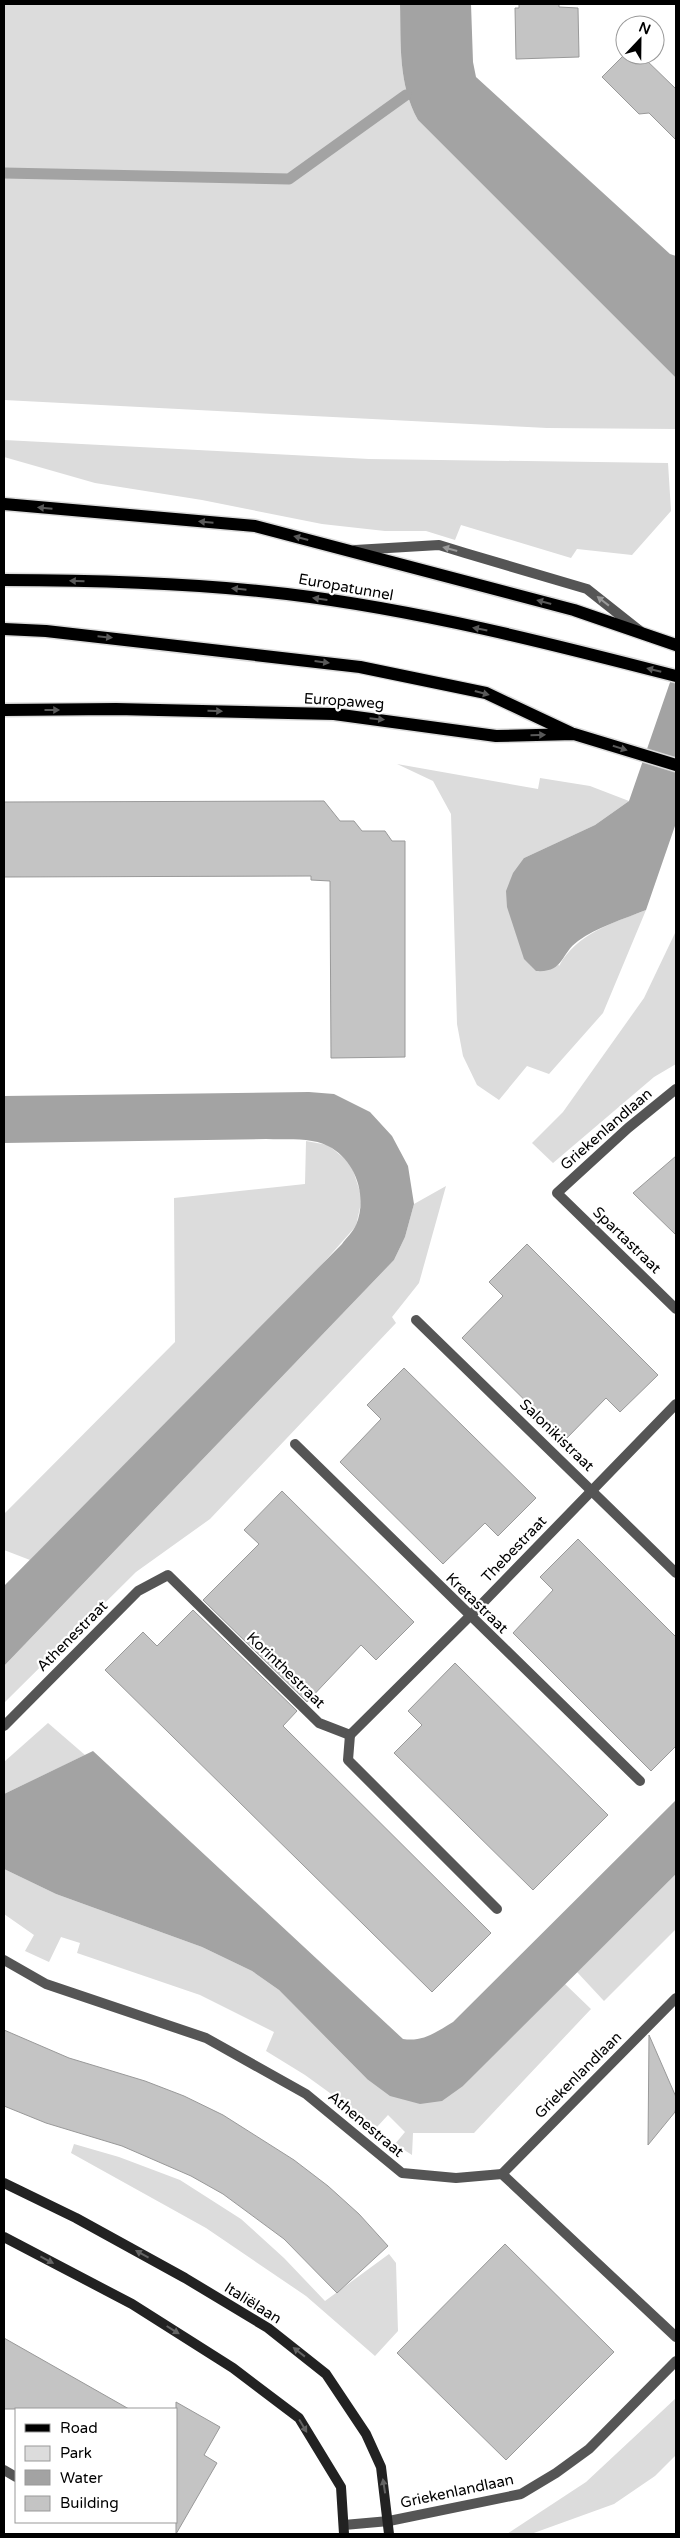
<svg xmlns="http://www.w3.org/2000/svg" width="680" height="2538" font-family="'Varela Round',sans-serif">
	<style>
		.green { fill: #dcdcdc }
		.water { fill: #a3a3a3 }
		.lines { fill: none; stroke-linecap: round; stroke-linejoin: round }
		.stream { stroke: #a3a3a3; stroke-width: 11 }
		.building { fill: #c4c4c4; stroke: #999 }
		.primary-casing { stroke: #dbdbdb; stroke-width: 15 }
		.lane { stroke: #555; stroke-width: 10 }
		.street { stroke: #555; stroke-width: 10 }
		.secondary { stroke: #222; stroke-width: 10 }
		.primary { stroke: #000; stroke-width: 12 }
		.oneway { fill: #595959 }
		.oneway2 { fill: #999 }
		.oneway3 { fill: #646464 }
		.labels { text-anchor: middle; stroke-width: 4.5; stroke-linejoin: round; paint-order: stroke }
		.street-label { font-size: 15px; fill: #000; stroke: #fff }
	</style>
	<rect width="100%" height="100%" fill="#fff"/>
	<g class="green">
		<path d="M4,4H400C401,44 398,84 418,120L676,378V429L547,428L4,400Z"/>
		<polygon points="4,440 369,459 668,463 671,511 632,555 577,549 571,558 461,525 455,540 426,531 385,531 322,524 202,500 95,483 4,457"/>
		<path d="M397,764L538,789L540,778L590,786L629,801L595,825L524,858L559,966C577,933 613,923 646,910L603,1013L549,1074L527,1066L499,1100L477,1085L463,1056L457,1024L451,814L433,781Z"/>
		<polygon points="676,931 676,1064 654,1077 553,1163 532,1143 563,1112 644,998"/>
		<polygon points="306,1141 328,1145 351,1164 362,1198 356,1226 318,1269 30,1560 4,1550 4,1514 175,1342 174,1198 305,1184"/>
		<polygon points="446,1186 419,1283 392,1317 396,1323 210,1519 136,1572 4,1703 4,1666 394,1260 405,1237 414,1204"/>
		<polygon points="48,1723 85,1755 4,1794 4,1762"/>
		<polygon points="4,1869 56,1894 202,1947 252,1971 279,1990 367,2079 463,2086 565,1984 591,2009 474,2133 413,2133 412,2155 395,2144 405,2132 388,2115 377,2127 305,2075 266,2051 274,2032 200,1995 77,1953 80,1943 61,1937 49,1962 25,1951 34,1935 4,1914"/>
		<polygon points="676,1874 676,1929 604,2001 577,1972"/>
		<polygon points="74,2144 119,2157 180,2180 241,2219 284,2258 325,2301 389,2254 396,2263 398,2331 375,2356 306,2296 206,2228 71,2153"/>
		<polygon points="676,2398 676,2455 655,2476 614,2504 531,2534 507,2534 586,2482"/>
	</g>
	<g class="water">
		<path d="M400,4H471L473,62L476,77L670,254L676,256V378L418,120C398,84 401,44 400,4Z"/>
		<path d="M676,665V823L646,910C624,919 597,927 578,941C560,954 564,973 536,971L524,959L507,907L506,891L513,873L524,858L595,825L629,801Z"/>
		<path d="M309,1092L334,1094L370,1112L392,1136L408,1166L414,1204L405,1237L394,1260L4,1666V1586L342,1244C346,1238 353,1232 356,1225C368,1197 356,1160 328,1146C311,1137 285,1140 266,1139L4,1143V1096Z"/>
		<path d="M93,1751L403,2039C424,2042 436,2032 453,2022L676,1800V1874L463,2086L442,2101L420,2104L390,2096L367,2079L279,1990L252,1971L202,1947L56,1894L4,1869V1794Z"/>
	</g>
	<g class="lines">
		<polyline class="stream" points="4,173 289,179 406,95"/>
	</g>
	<g class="building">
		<polygon points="519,4 559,4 559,7 578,8 579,57 516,59 515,8 519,8"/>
		<polygon points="625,54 641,55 676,89 676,140 649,113 639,114 602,77"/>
		<polygon points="324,801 340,821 354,821 362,831 385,831 392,841 405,841 405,1057 331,1058 330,881 311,880 311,876 4,877 4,802"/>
		<polygon points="676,1156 676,1235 633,1193"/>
		<polygon points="527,1244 658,1375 620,1412 606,1398 565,1440 462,1338 503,1296 489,1282"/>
		<polygon points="404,1368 536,1498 498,1536 485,1523 443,1564 340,1462 381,1419 367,1405"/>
		<polygon points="282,1491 414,1622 376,1660 361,1645 307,1702 203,1600 259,1544 244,1530"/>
		<polygon points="578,1539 676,1637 676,1746 651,1771 513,1633 553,1590 540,1577"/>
		<polygon points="193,1610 297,1711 283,1726 491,1933 432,1992 105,1670 143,1632 157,1646"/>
		<polygon points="455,1663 608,1815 533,1890 394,1753 422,1725 408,1711"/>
		<polygon points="4,2030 69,2058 145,2081 184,2096 223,2115 294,2160 328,2186 359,2214 388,2246 337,2293 284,2239 223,2194 191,2176 122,2146 46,2123 4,2106"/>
		<polygon points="649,2035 676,2097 676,2107 675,2112 648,2145"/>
		<polygon points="505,2244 614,2352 506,2460 397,2353"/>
		<polygon points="4,2338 129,2409 4,2409"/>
		<polygon points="176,2402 220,2427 204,2455 217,2463 176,2534"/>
	</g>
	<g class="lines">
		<g class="primary-casing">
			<g id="primary">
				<polyline points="4,504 255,526 574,610 676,645"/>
				<path d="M4,580C98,580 193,583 287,594C419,610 548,643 676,676"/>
				<polyline points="4,629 46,631 360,667 486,693 571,733"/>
				<polyline points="4,710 116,709 334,714 496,736 574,734 676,765"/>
			</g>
		</g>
		<g class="lane">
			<polyline points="355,550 439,545 465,553 587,589 640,631"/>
			<polyline points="4,2470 16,2477"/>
		</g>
		<g class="street">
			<polyline points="676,1089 628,1128 557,1193 676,1309"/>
			<polyline points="416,1320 676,1573"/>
			<polyline points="295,1444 640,1781"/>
			<polyline points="4,1726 138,1591 168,1575 319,1723 350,1735"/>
			<polyline points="350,1735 470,1616 676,1404"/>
			<polyline points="350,1735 348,1760 497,1909"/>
			<polyline points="4,1960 46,1984 206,2038 306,2094 402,2173 456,2178 502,2174 676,2337"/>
			<polyline points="502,2174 676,1998"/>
			<polyline points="344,2525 389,2521 521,2494 556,2473 589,2449 676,2361"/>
		</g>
		<g class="secondary">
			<polyline points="4,2183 76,2218 185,2278 268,2328 326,2374 366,2434 381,2467 389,2534"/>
			<polyline points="4,2237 132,2304 233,2368 299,2418 341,2487 344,2534"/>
		</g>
		<use href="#primary" class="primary"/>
	</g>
	<defs><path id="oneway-solid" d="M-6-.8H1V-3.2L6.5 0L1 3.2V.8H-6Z" transform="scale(1.25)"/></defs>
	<g class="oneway">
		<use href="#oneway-solid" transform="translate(45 508) rotate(-175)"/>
		<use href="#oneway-solid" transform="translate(206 522) rotate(-175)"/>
		<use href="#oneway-solid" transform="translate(301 538) rotate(-165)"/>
		<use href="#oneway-solid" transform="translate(77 581) rotate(-178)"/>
		<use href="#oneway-solid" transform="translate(239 589) rotate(-174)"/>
		<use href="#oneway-solid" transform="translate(320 599) rotate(-172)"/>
		<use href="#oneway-solid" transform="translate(544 602) rotate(-165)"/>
		<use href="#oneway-solid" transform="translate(480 629) rotate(-169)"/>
		<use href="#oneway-solid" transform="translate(105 637) rotate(6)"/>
		<use href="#oneway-solid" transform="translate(322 662) rotate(7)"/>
		<use href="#oneway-solid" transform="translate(654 670) rotate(-166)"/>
		<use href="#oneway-solid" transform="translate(482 693) rotate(15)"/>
		<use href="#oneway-solid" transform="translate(52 710)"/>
		<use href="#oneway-solid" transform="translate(215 711) rotate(1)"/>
		<use href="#oneway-solid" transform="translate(377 719) rotate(6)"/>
		<use href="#oneway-solid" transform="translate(538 735) rotate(-1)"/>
		<use href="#oneway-solid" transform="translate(620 748) rotate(17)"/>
	</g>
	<g class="oneway2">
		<use href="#oneway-solid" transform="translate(450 549) rotate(-165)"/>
		<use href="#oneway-solid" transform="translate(603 601) rotate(-142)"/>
	</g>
	<g class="oneway3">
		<use href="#oneway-solid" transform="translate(142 2254) rotate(-151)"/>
		<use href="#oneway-solid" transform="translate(47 2260) rotate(28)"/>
		<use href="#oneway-solid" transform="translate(173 2330) rotate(32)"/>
		<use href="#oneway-solid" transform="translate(299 2352) rotate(-142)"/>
		<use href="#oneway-solid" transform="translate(303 2426) rotate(59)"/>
		<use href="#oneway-solid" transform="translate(384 2486) rotate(-99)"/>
	</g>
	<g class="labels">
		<g class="street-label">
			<text transform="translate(346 587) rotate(10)" y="5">Europatunnel</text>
			<text transform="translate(344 701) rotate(4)" y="5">Europaweg</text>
			<text transform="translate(606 1129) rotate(-41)" y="5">Griekenlandlaan</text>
			<text transform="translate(627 1240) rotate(44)" y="5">Spartastraat</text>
			<text transform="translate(557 1435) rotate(44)" y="5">Salonikistraat</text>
			<text transform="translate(514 1549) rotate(-46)" y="5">Thebestraat</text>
			<text transform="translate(477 1603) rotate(44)" y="5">Kretastraat</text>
			<text transform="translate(72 1636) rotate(-45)" y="5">Athenestraat</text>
			<text transform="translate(286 1670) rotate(44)" y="5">Korinthestraat</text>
			<text transform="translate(578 2075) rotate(-45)" y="5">Griekenlandlaan</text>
			<text transform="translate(366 2124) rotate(40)" y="5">Athenestraat</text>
			<text transform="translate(253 2303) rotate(32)" y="5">Italiëlaan</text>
			<text transform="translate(457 2491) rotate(-12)" y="5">Griekenlandlaan</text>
		</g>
	</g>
	<rect width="680" height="2538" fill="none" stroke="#000000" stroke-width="10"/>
	<rect x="15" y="2408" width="162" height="115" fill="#ffffff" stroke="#999999"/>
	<rect x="25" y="2424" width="25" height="8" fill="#000000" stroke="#999999"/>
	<text x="60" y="2433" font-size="15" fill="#000000">Road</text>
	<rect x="25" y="2446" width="25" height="15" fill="#dcdcdc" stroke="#999999"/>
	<text x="60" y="2458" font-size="15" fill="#000000">Park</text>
	<rect x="25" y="2470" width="25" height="15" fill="#a3a3a3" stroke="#999999"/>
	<text x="60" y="2483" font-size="15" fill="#000000">Water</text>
	<rect x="25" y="2496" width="25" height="15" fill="#c4c4c4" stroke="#999999"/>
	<text x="60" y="2508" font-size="15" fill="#000000">Building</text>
	<g transform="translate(640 40) rotate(22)"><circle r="24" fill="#ffffff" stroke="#999999"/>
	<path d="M0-4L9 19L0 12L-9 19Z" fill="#000000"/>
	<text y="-8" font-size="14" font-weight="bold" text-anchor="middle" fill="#000000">N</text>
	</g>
</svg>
